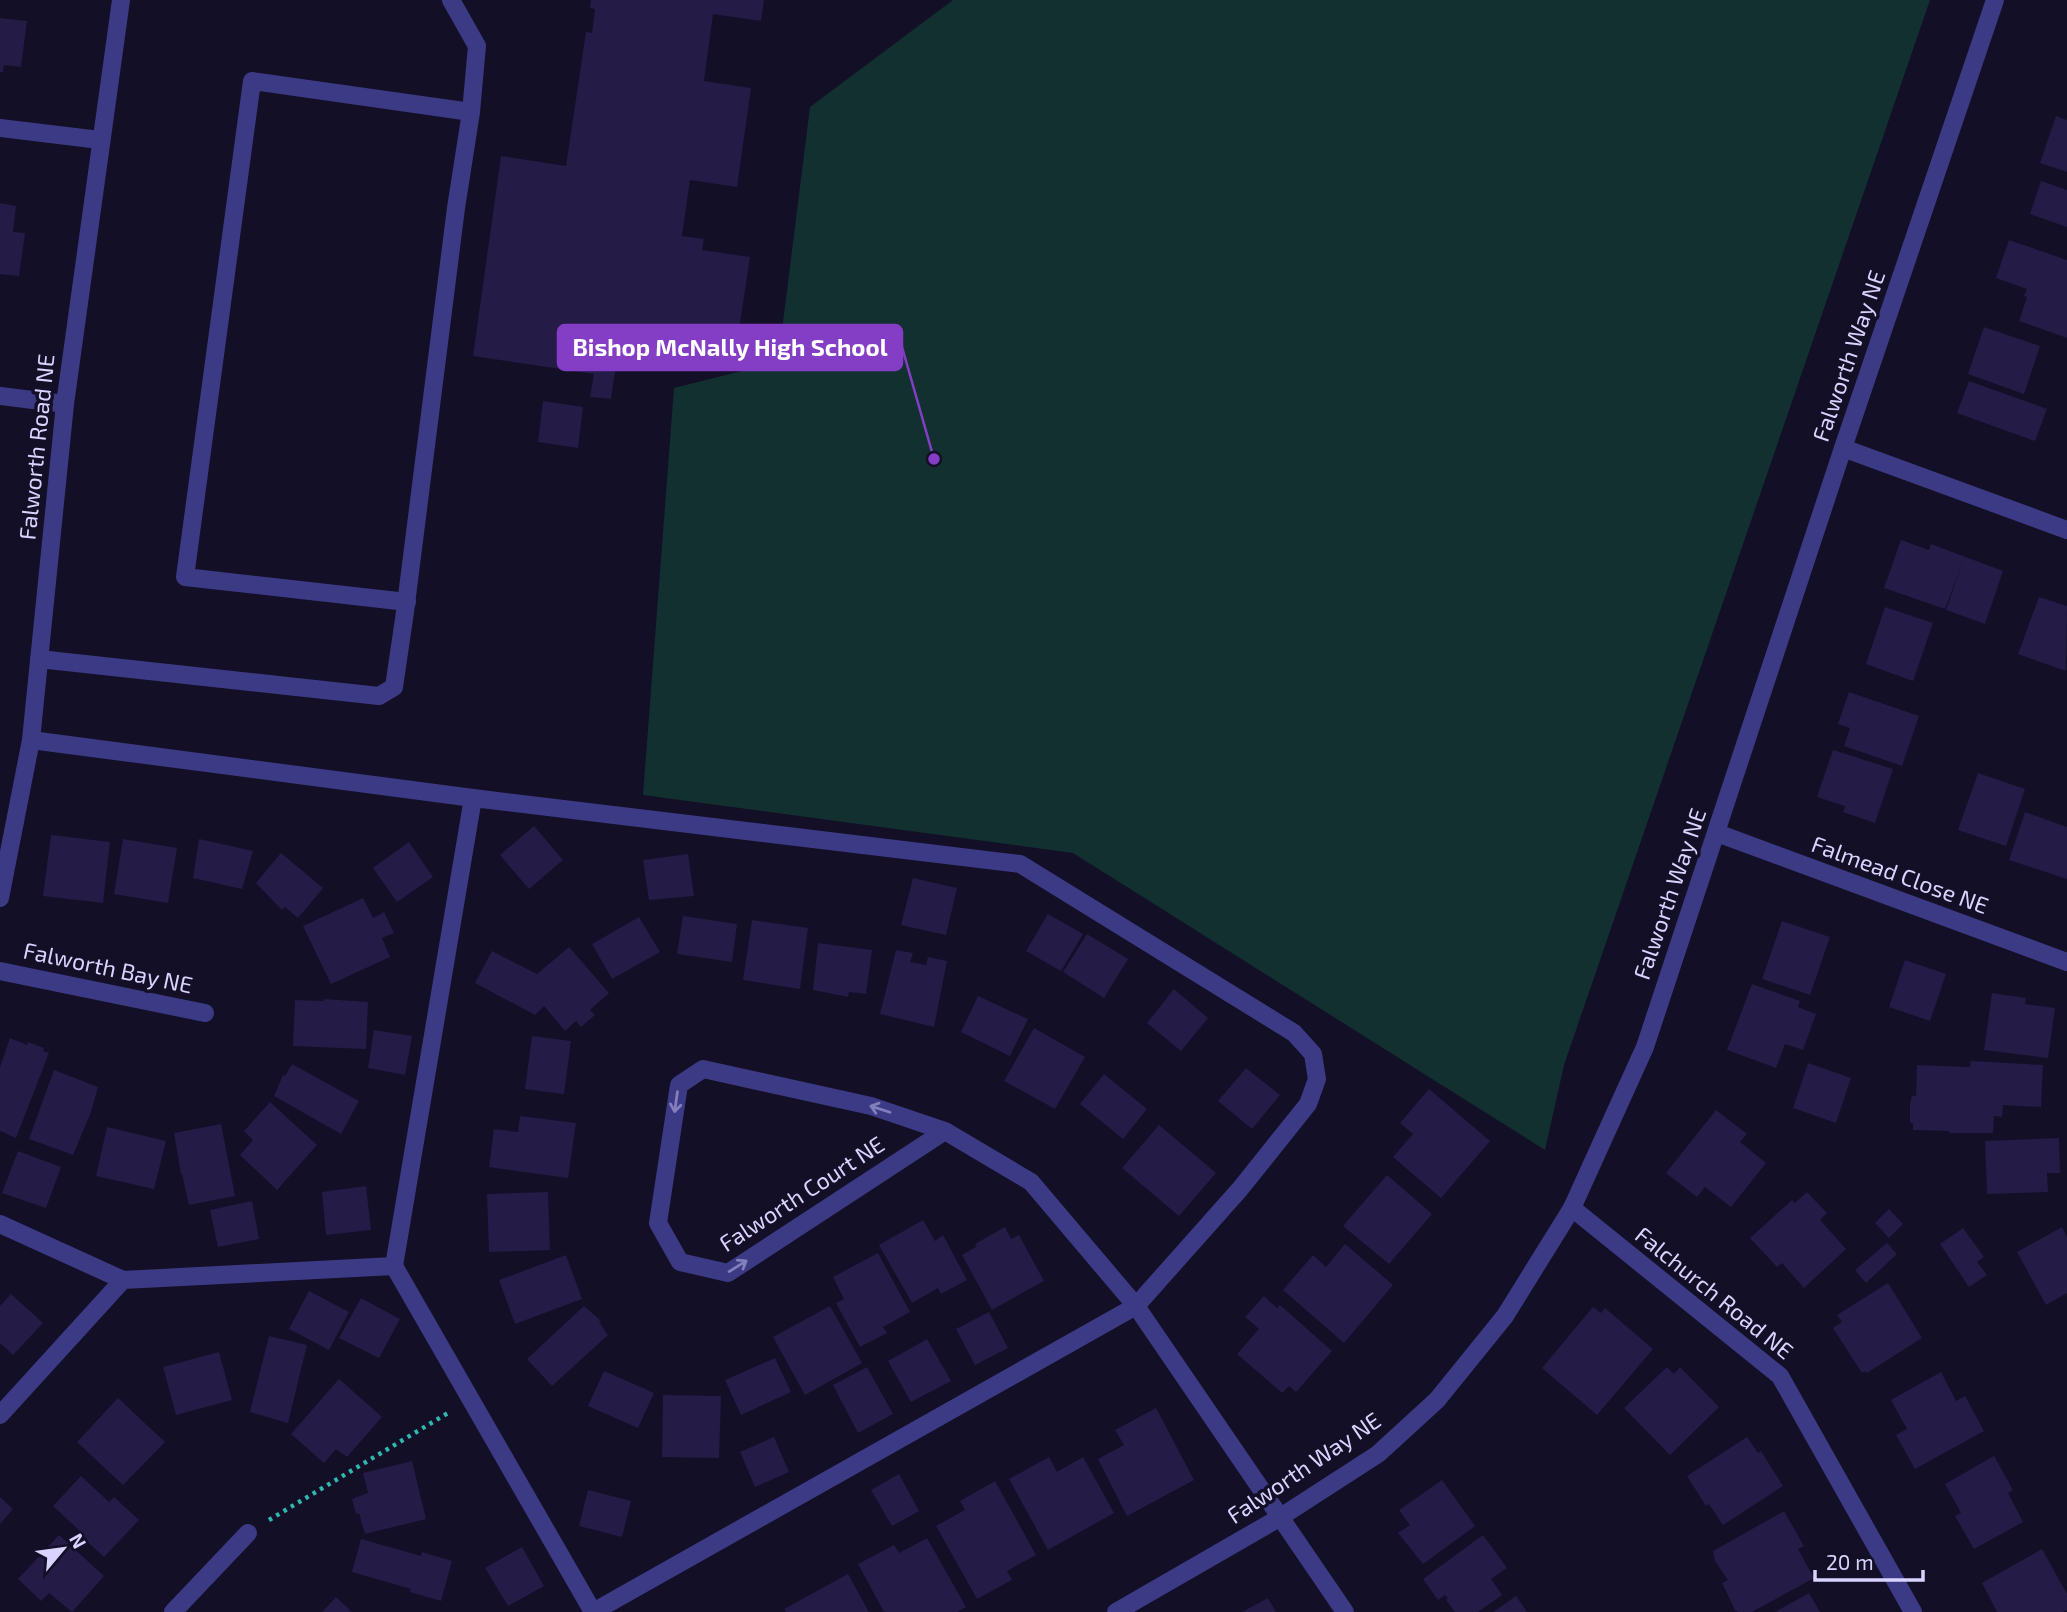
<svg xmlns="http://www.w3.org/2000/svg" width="2067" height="1612" font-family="'Exo 2',sans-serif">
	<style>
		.green { fill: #12302f }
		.building { fill: #241b47 }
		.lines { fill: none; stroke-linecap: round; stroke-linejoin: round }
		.path { stroke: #2fb8b0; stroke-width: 4.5; stroke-dasharray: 3.5 5; stroke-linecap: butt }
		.minor { stroke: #3d3a85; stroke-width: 18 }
		.oneway { stroke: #837fbc }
		.labels { text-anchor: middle; stroke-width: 7; stroke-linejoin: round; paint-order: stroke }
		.street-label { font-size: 23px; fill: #d9d4ff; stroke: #130f26 }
		.leader { fill: none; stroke: #843dc5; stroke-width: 2.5 }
		.callout-dot { fill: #843dc5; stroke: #130f26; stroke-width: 2.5 }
		.callout { fill: #843dc5; stroke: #843dc5; stroke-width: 2.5 }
		.callout-label { font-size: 24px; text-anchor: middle; font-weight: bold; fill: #fff }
	</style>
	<rect width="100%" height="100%" fill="#130f26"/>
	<polygon class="green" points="953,0 1930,0 1564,1065 1545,1150 1073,853 643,795 674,388 778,362 810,107"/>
	<g class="building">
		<polygon points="591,0 764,0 761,21 713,14 704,81 751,88 737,187 690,180 682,236 704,239 702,250 750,257 735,356 689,349 687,361 618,351 611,399 590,397 594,374 473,356 501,156 566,166 586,32 592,33 595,9 590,8"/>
		<polygon points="0,18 27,21 21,67 4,65 3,72 0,72"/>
		<polygon points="2056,116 2067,120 2067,172 2040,163"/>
		<polygon points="2041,181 2067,190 2067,227 2030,214"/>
		<polygon points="0,203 16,206 13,232 25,233 19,276 0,274"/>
		<polygon points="2009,240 2067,260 2067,338 2019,321 2027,297 2024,296 2027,289 1996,278"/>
		<polygon points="1984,327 2040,346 2024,394 1968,374"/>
		<polygon points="1969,381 2047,409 2035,441 1957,413"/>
		<polygon points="543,401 583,407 578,448 538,442"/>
		<polygon points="1901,540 1929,550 1931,544 2003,571 1985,624 1946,610 1963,561 1945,609 1884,588"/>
		<polygon points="2039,597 2067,606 2066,671 2018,654"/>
		<polygon points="1885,607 1933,623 1913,681 1866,664"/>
		<polygon points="1849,692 1919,716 1902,766 1844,746 1850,728 1838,724"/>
		<polygon points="1833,750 1893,769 1875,823 1843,812 1845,806 1817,797"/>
		<polygon points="1978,773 2025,789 2006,846 1958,830"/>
		<polygon points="2025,812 2067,827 2067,879 2009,860"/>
		<polygon points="534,826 563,860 529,889 500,855"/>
		<polygon points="51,835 110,842 103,903 43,896"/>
		<polygon points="123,839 177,848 168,903 114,894"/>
		<polygon points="199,839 253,851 242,889 193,878"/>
		<polygon points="409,842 433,877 397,902 373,868"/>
		<polygon points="281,853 323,888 298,918 285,907 282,910 256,883"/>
		<polygon points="688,854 694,896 649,900 643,860"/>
		<polygon points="913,878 957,888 946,935 901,925"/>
		<polygon points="363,898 373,918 384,912 394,933 382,938 390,957 331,984 303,926"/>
		<polygon points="1048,914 1083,934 1061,971 1026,951"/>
		<polygon points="683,916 737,924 732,962 677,954"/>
		<polygon points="639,917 660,952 612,979 592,944"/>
		<polygon points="752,920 808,928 800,989 743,980"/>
		<polygon points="1782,921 1830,937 1810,995 1762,979"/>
		<polygon points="1087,934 1128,959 1104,998 1063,972"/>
		<polygon points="818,943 872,950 866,994 849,992 848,997 813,990"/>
		<polygon points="569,947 609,993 590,1010 595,1015 581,1027 576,1021 565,1031 544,1006 535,1015 475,983 492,951 537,974"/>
		<polygon points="896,950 913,953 910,962 926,965 928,957 947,961 934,1027 880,1014"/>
		<polygon points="1905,960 1946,974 1930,1021 1889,1007"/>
		<polygon points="1752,984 1800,1001 1798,1007 1816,1014 1803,1050 1785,1044 1776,1068 1727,1050"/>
		<polygon points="1174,989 1208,1018 1181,1051 1147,1023"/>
		<polygon points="1992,993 2026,998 2025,1004 2055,1008 2048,1058 1984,1050"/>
		<polygon points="978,996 1028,1019 1010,1056 961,1032"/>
		<polygon points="324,999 368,1002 366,1049 293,1046 295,1000 323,1001"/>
		<polygon points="1034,1028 1085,1057 1055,1109 1004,1081"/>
		<polygon points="374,1030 412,1036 405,1075 368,1068"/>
		<polygon points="532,1036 571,1041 564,1094 525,1089"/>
		<polygon points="10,1038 27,1045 28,1042 44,1048 43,1051 49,1053 16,1138 0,1131 0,1067"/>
		<polygon points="1971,1061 2043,1065 2041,1107 2003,1105 2002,1117 1994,1116 1993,1133 1950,1133 1949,1131 1913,1130 1913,1123 1910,1123 1910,1103 1912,1096 1916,1096 1917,1065 1970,1067"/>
		<polygon points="1808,1063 1851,1078 1836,1123 1793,1108"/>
		<polygon points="292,1064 359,1101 341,1134 274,1096 283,1075 285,1076"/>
		<polygon points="1246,1068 1280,1095 1252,1129 1218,1101"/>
		<polygon points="54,1070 98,1087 91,1112 73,1155 29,1139"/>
		<polygon points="1104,1074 1147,1109 1123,1139 1080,1104"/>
		<polygon points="1429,1089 1490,1141 1441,1198 1393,1157 1413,1134 1400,1123"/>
		<polygon points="270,1102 317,1145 277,1190 240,1155 253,1140 244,1131"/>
		<polygon points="1716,1110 1747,1134 1740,1142 1766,1163 1731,1207 1705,1187 1697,1197 1666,1173"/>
		<polygon points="520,1116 576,1123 568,1178 489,1167 494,1129 518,1132"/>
		<polygon points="221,1124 235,1196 189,1205 182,1174 181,1174 174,1133"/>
		<polygon points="1159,1125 1216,1173 1179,1216 1122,1168"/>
		<polygon points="107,1127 166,1141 154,1189 96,1176"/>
		<polygon points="2059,1138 2060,1173 2047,1173 2048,1192 1987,1194 1985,1141"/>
		<polygon points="18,1151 61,1167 46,1208 2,1193"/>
		<polygon points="1387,1175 1432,1214 1389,1264 1343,1226"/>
		<polygon points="366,1186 371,1230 326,1235 322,1192"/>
		<polygon points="548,1192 550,1250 489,1252 487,1194"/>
		<polygon points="1807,1192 1827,1213 1820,1220 1846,1249 1804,1288 1782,1263 1777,1267 1750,1238 1792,1200 1795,1203"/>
		<polygon points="252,1201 259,1239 218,1247 210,1210"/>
		<polygon points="1889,1209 1903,1224 1889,1238 1875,1223"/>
		<polygon points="923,1220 935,1241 943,1235 967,1280 941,1294 938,1288 912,1303 879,1245"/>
		<polygon points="1005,1227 1011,1239 1019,1235 1044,1281 992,1310 962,1255 977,1246 975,1244"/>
		<polygon points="2062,1227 2067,1237 2067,1293 2046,1305 2017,1252"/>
		<polygon points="1963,1228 1984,1257 1977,1262 1987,1275 1969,1287 1940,1244"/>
		<polygon points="1887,1243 1897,1254 1866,1283 1855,1270"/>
		<polygon points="1345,1244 1393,1285 1344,1343 1283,1290 1313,1255 1326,1267"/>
		<polygon points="878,1253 910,1312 883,1327 887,1333 860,1347 836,1303 844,1299 833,1277"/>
		<polygon points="566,1255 582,1299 515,1324 499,1280"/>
		<polygon points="1888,1283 1922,1338 1867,1373 1865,1371 1862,1373 1833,1328 1842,1322 1837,1315"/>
		<polygon points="309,1291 349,1312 329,1350 289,1329"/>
		<polygon points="11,1294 43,1323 13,1355 0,1343 0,1306"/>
		<polygon points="1264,1296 1277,1308 1280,1305 1332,1351 1296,1392 1289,1386 1282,1393 1237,1354 1259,1329 1245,1317"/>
		<polygon points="361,1298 400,1319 379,1358 339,1338"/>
		<polygon points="584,1306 601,1321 599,1322 608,1335 552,1386 527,1359"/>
		<polygon points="830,1306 862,1363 805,1395 773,1337"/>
		<polygon points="1593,1307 1601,1313 1605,1308 1653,1349 1597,1415 1542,1368"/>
		<polygon points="989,1312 1008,1348 975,1365 956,1329"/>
		<polygon points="269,1336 307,1345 288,1423 250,1412"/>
		<polygon points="927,1339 951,1381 911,1402 888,1361"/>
		<polygon points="219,1352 232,1400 176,1415 163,1367"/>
		<polygon points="775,1358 791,1392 741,1415 725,1380"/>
		<polygon points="867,1367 893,1414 858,1433 833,1385"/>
		<polygon points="1667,1367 1674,1374 1680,1367 1719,1407 1670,1455 1624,1408"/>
		<polygon points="604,1371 654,1393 638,1428 588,1406"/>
		<polygon points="1941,1372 1956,1401 1965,1396 1984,1431 1915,1469 1896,1435 1907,1429 1891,1400"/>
		<polygon points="339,1379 382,1417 347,1457 336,1449 324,1463 291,1434"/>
		<polygon points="663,1395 721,1396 719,1458 662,1457"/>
		<polygon points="118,1398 165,1442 123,1485 77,1442"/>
		<polygon points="1156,1408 1194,1480 1127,1516 1098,1459 1124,1445 1115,1430"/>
		<polygon points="774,1437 789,1472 755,1487 740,1452"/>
		<polygon points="1747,1437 1758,1453 1761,1451 1783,1486 1723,1525 1709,1504 1706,1506 1687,1476"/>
		<polygon points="1994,1456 2013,1490 2008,1493 2023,1522 1974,1549 1955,1516 1961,1513 1945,1484"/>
		<polygon points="1049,1457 1057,1472 1083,1457 1114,1513 1048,1550 1009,1479"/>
		<polygon points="412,1461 426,1519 365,1534 359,1513 356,1514 352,1499 368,1493 363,1473"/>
		<polygon points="899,1474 919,1511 892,1526 871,1490"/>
		<polygon points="81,1476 109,1502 114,1497 139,1520 104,1557 79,1534 81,1532 53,1506"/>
		<polygon points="1442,1480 1475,1526 1423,1564 1398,1533 1410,1525 1399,1510"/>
		<polygon points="995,1481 1036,1555 1007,1571 1012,1580 977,1599 936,1526 965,1510 960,1501"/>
		<polygon points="588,1490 631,1501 622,1537 579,1526"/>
		<polygon points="0,1497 13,1509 0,1524"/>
		<polygon points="1784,1511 1804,1546 1798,1549 1814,1578 1752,1612 1738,1612 1735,1610 1722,1583 1728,1580 1715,1561 1713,1551"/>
		<polygon points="59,1535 104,1576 72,1612 49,1593 41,1601 18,1579"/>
		<polygon points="1483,1535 1507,1568 1491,1579 1502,1595 1478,1612 1455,1612 1446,1600 1448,1598 1445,1595 1438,1600 1423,1579"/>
		<polygon points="927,1538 966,1607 957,1612 884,1612 858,1564 894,1545 899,1553"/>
		<polygon points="361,1539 421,1556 422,1552 452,1561 441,1601 410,1592 411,1589 352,1572"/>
		<polygon points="522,1547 544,1586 508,1606 485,1568"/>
		<polygon points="2042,1549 2067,1594 2067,1610 2063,1612 1997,1612 1982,1583"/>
		<polygon points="848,1574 869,1612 786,1612 784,1609"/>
		<polygon points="1809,1593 1820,1612 1775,1612"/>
		<polygon points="1516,1596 1527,1612 1493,1612"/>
		<polygon points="336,1597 352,1612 322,1612"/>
		<polygon points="1268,1598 1276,1612 1242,1612"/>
	</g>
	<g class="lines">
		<polyline class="path" points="269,1520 448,1413"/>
		<g class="minor">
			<polyline points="0,128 100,140"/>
			<polyline points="0,396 65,404"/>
			<polyline points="1843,448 2067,530"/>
			<polyline points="407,602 185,577 252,81 471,112"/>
			<polyline points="39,659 379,696 394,687 405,612 456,208 471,112 477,46 451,0"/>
			<polyline points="31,740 473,798"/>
			<polyline points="1717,833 2067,962"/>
			<polyline points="0,898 31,740 65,404 121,0"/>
			<polyline points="0,971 205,1013"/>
			<polyline points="945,1131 728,1273 680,1262 658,1223 679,1085 703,1069 871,1106 945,1131 1031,1182 1136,1306 1345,1612"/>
			<polyline points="1572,1208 1780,1376 1913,1612"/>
			<polyline points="0,1224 123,1280"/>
			<polyline points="394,1266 593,1612"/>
			<polyline points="0,1415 123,1280 394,1266 473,798 1020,864 1294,1033 1313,1054 1317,1079 1308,1104 1240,1189 1136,1306 593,1612"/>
			<polyline points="173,1612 248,1533"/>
			<polyline points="1116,1612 1279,1518 1378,1454 1437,1400 1505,1316 1572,1208 1645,1047 1843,448 1995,0"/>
		</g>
	</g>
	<defs><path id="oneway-shaft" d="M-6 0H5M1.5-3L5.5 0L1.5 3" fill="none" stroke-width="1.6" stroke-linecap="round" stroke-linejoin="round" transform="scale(1.75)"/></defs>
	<g class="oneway">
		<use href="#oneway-shaft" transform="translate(676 1102) rotate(98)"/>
		<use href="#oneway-shaft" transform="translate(880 1109) rotate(-162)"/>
		<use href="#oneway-shaft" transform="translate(738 1266) rotate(-32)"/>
	</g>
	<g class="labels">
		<g class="street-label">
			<text transform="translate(1849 356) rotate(-71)" y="8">Falworth Way NE</text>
			<text transform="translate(37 447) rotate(-84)" y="8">Falworth Road NE</text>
			<text transform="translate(1900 875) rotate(20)" y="8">Falmead Close NE</text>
			<text transform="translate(1670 894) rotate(-71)" y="8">Falworth Way NE</text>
			<text transform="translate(108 968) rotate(12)" y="8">Falworth Bay NE</text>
			<text transform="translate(802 1194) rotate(-33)" y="8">Falworth Court NE</text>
			<text transform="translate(1714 1293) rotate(39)" y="8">Falchurch Road NE</text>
			<text transform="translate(1304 1468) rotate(-34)" y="8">Falworth Way NE</text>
		</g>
	</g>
	<path class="leader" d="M934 459L902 347"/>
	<circle class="callout-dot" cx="934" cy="459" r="7"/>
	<rect class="callout" x="558" y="325" width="344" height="45" rx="7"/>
	<g class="callout-label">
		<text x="730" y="356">Bishop McNally High School</text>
	</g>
	<g transform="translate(63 1549) rotate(61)" stroke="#130f26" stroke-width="5" paint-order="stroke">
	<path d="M0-5L12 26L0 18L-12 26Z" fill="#d9d4ff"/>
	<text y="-10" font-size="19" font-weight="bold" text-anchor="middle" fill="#d9d4ff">N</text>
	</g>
	<path d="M1815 1570v10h108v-10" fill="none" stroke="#d9d4ff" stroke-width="3.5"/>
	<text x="1826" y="1570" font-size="21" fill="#d9d4ff" stroke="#130f26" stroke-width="5" paint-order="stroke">20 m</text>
</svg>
